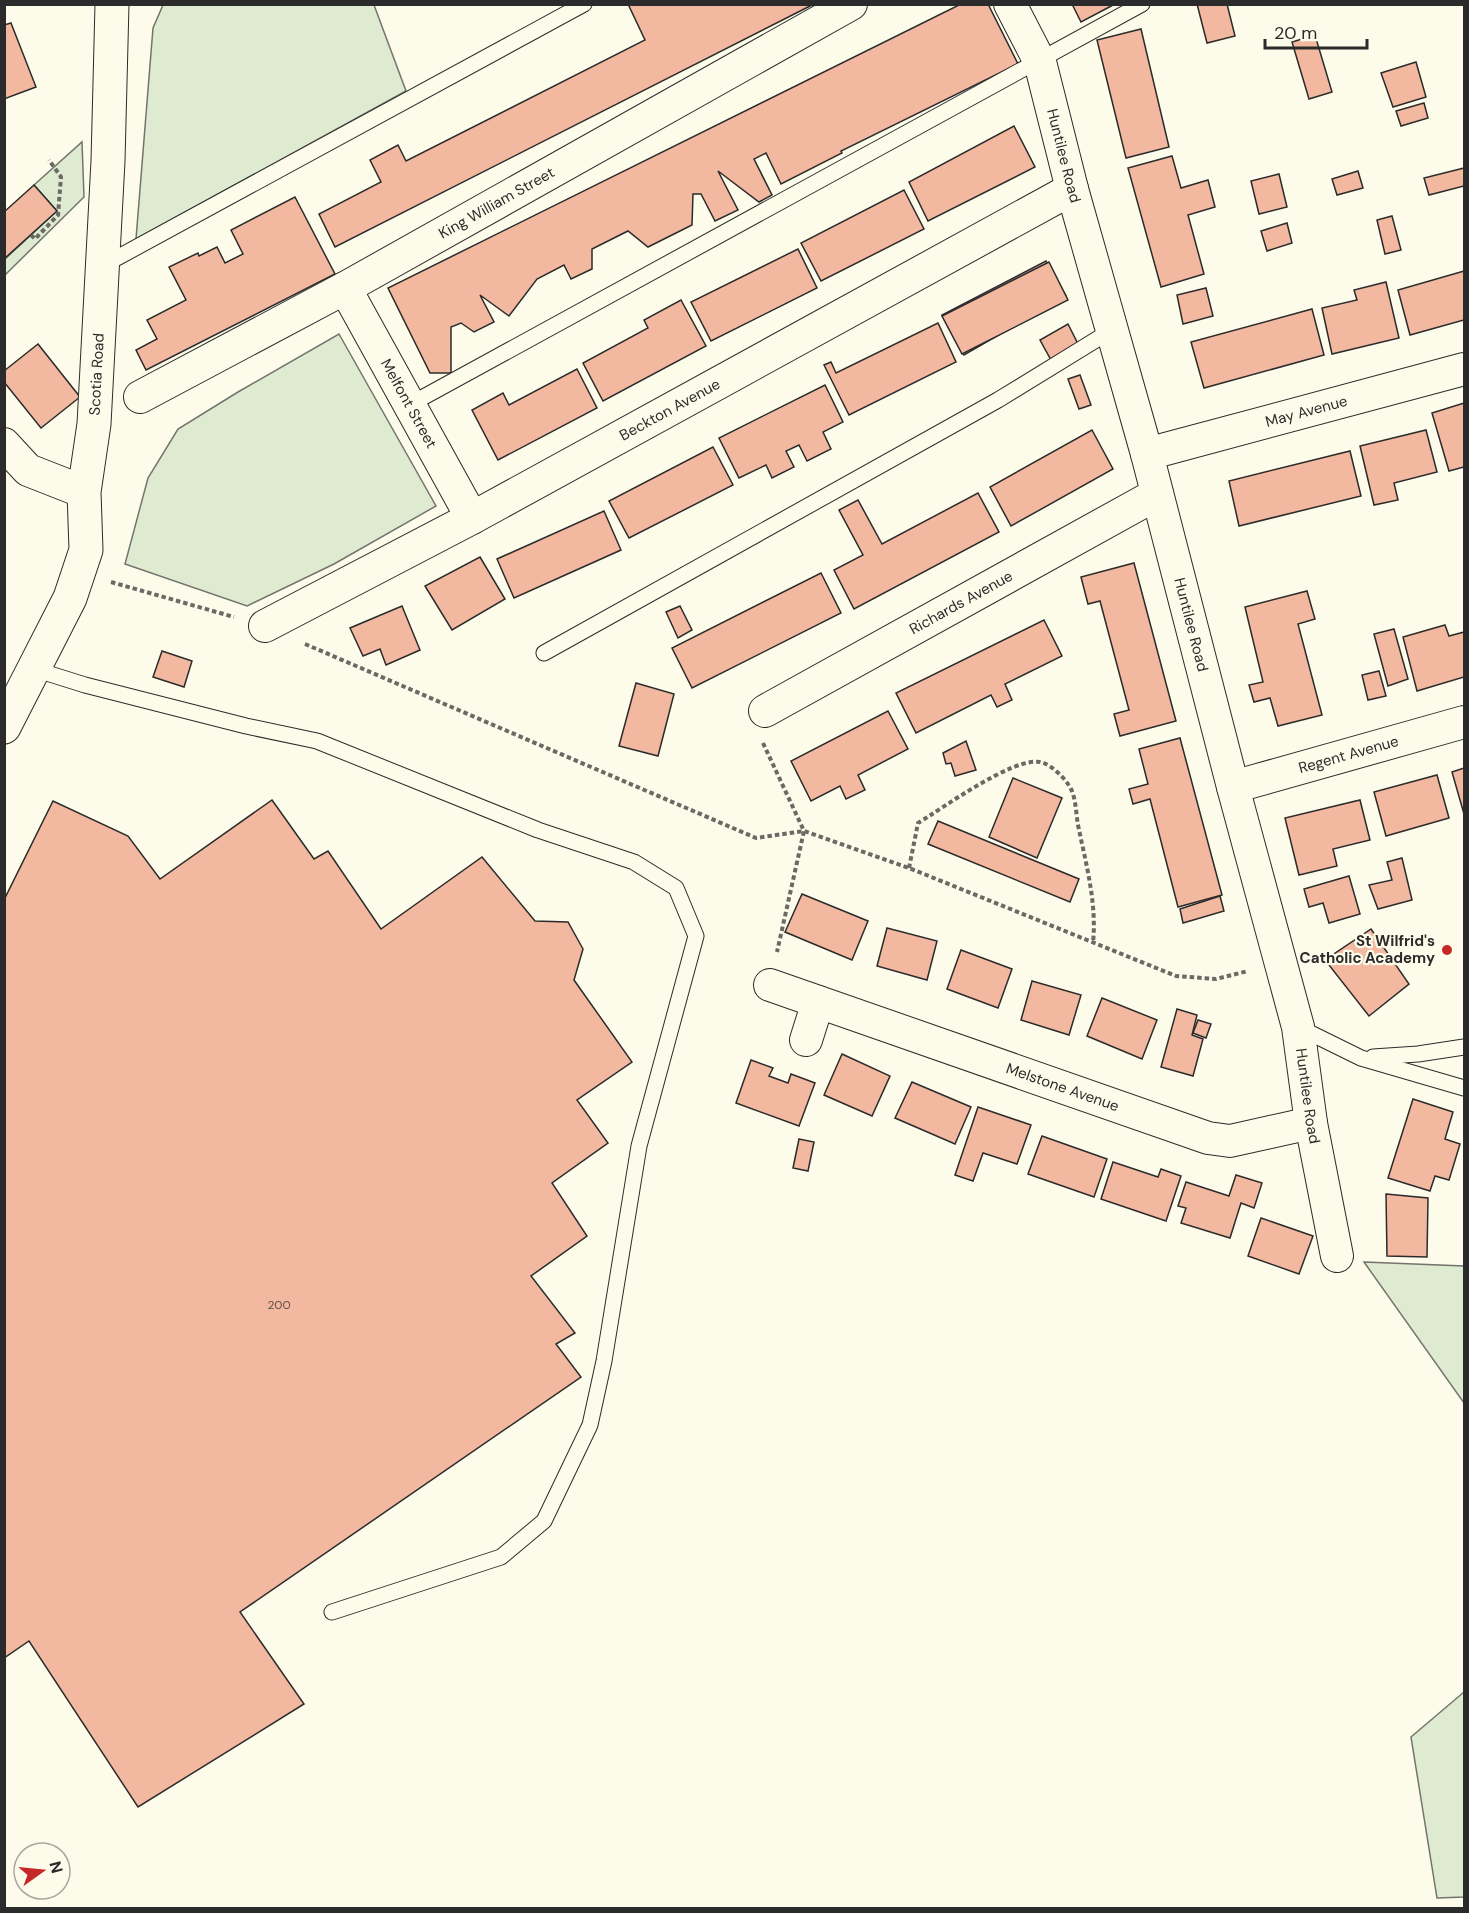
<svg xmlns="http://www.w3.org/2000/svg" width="1469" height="1913" font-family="'DM Sans',sans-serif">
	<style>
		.green { fill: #deebd1; stroke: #74746e; stroke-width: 1.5 }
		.building { fill: #f2b8a0; stroke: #2b2b2b; stroke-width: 1.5 }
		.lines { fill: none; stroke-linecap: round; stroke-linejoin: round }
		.lane-casing { stroke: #2b2b2b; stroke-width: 17 }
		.street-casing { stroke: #2b2b2b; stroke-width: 34 }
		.primary-casing { stroke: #2b2b2b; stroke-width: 35 }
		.path { stroke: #6a6964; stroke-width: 4; stroke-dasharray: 4.5 3; stroke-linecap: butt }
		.lane { stroke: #fdfbea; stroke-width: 15 }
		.street { stroke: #fdfbea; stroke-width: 32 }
		.primary { stroke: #fdfbea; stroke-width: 33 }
		.poi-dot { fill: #c62828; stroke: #fdfbea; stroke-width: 2 }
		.labels { text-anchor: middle; stroke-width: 4.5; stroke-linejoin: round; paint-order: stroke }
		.number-label { font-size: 12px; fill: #5d4e48 }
		.street-label { font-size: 15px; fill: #2b2b2b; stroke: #fdfbea }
		.poi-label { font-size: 15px; font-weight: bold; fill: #2b2b2b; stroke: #fdfbea; text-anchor: end }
	</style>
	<rect width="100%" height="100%" fill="#fdfbea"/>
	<g class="green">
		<polygon points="163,5 374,5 406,91 136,239 153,28"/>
		<polygon points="82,142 84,197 5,275 5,259 57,211 34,185"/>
		<polygon points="339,334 436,506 334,564 247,606 125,564 148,478 178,429 238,392"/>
		<polygon points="1364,1262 1464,1266 1464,1403"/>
		<polygon points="1464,1692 1464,1897 1437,1898 1411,1737"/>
	</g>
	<g class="building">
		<polygon points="628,4 814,4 335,247 319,214 381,182 370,160 398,145 406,161 645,40"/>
		<polygon points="961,4 988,4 1018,64 841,151 842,153 781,184 766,153 754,159 772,195 759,202 718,171 738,210 715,221 701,194 693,194 692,225 648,247 628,231 592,249 592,269 571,279 564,265 537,279 509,316 480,295 494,322 474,332 461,323 451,327 451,373 430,373 388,288"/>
		<polygon points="1072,4 1115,4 1081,22"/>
		<polygon points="1197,4 1227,4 1235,36 1207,43"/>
		<polygon points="11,23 36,87 4,99 4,25"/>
		<polygon points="1141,29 1169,147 1126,158 1097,40"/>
		<polygon points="1315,35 1332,92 1309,99 1292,42"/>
		<polygon points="1416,62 1426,97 1393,107 1381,73"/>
		<polygon points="1424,103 1428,118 1401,126 1396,111"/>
		<polygon points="1014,126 1035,167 928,221 909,182"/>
		<polygon points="1172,156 1181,188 1208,180 1215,207 1188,215 1204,274 1161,287 1128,168"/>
		<polygon points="1464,168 1464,186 1429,195 1424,178"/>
		<polygon points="1358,171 1363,188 1337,195 1332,179"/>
		<polygon points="1279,174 1287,207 1259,214 1251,181"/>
		<polygon points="34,185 57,211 4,259 4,212"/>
		<polygon points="904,190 924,229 821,281 801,243"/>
		<polygon points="295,197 335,274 146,370 136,350 157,339 147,320 186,300 169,267 198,253 199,256 217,247 225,263 243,254 231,230"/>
		<polygon points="1392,216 1401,250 1385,254 1377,220"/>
		<polygon points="1287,223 1292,243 1267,251 1261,231"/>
		<polygon points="798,249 817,288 711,341 691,302"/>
		<polygon points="1046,261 1066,296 964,355 942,315"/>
		<polygon points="1049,262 1068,300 962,354 942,316"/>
		<polygon points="1464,271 1464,320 1410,335 1398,290"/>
		<polygon points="1386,282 1399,338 1332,354 1322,308 1357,300 1354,290"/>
		<polygon points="1206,288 1213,316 1183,324 1177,295"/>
		<polygon points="681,300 706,346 603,401 583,363 648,328 644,320"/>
		<polygon points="1312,309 1324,355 1204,388 1191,342"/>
		<polygon points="938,323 956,362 849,415 824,365 831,362 836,373"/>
		<polygon points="1068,324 1079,346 1051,360 1040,340"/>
		<polygon points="38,344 80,397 41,428 4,382 4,371"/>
		<polygon points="577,369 597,408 498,460 472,410 503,393 509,405"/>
		<polygon points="1080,375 1091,405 1079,409 1068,379"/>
		<polygon points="825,385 843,422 823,432 831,449 807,461 799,445 786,451 794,467 772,478 766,465 739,478 719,438"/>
		<polygon points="1464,403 1464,467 1449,471 1432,413"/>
		<polygon points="1092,430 1113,469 1011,526 990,487"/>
		<polygon points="1426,430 1437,472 1394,483 1398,500 1374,505 1360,446"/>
		<polygon points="713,447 733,485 629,538 609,501"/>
		<polygon points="1350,451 1361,496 1239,526 1229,481"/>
		<polygon points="978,493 999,532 854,609 834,570 863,555 839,510 858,500 882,544"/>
		<polygon points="604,511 621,550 514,598 497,559"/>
		<polygon points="480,557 505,599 452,630 425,586"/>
		<polygon points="1134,563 1176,721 1120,736 1114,714 1129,710 1100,601 1088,604 1081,577"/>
		<polygon points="821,573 841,613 692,688 672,648"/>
		<polygon points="1307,591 1315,619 1298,624 1322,715 1278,726 1270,698 1254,702 1249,685 1263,682 1245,607"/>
		<polygon points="402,606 420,650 386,665 380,649 363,656 350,628"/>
		<polygon points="680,606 692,630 678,638 666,612"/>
		<polygon points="1044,620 1062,656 1005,684 1012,700 997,707 991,695 916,733 896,693"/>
		<polygon points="1445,625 1449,636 1464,632 1464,677 1417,691 1403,637"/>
		<polygon points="1394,629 1408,679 1388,686 1374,634"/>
		<polygon points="162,651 192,661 184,687 153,677"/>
		<polygon points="1379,671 1386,696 1368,700 1362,675"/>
		<polygon points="636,683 674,694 658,756 619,746"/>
		<polygon points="888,711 908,749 858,775 865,790 846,799 840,786 811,801 791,761"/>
		<polygon points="1180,738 1222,895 1178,907 1150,799 1133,804 1129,789 1148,784 1139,749"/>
		<polygon points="966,741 976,770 955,776 951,763 946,764 943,753"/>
		<polygon points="1464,768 1464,814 1452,772"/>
		<polygon points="1437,775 1449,818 1386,836 1374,792"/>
		<polygon points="1013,778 1062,798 1037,858 989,837"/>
		<polygon points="272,800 314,859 328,851 381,929 482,857 535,921 568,922 583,949 574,980 632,1062 577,1100 608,1143 552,1183 587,1236 531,1276 575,1333 556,1344 581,1377 240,1612 304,1704 138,1807 29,1641 4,1658 4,900 53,801 128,836 160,879"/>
		<polygon points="1360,800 1370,840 1333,849 1337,866 1299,875 1285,818"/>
		<polygon points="938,821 1079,879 1070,902 928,844"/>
		<polygon points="1402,858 1412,900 1378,909 1369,885 1392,880 1387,862"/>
		<polygon points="1349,876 1360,914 1329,923 1323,903 1309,907 1304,889"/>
		<polygon points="802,894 868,921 852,960 785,932"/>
		<polygon points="1220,896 1224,911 1183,923 1180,909"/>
		<polygon points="887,928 937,941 927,980 877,966"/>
		<polygon points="1371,929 1409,984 1369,1016 1325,960"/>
		<polygon points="961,950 1012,969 998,1008 947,989"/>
		<polygon points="1032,981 1081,995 1069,1035 1021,1020"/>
		<polygon points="1102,998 1157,1020 1142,1059 1087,1036"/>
		<polygon points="1177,1009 1197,1015 1192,1035 1203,1039 1193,1076 1161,1067"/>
		<polygon points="1198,1020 1211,1024 1206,1038 1193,1033"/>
		<polygon points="842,1054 890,1076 872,1116 824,1095"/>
		<polygon points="751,1060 773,1068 769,1076 788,1083 791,1074 815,1083 799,1126 736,1103"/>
		<polygon points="912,1082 971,1107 955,1144 895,1118"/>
		<polygon points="1413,1099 1453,1112 1445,1139 1460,1144 1449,1180 1435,1176 1430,1191 1388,1178"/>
		<polygon points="978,1107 1031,1125 1017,1164 983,1153 973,1181 955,1175"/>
		<polygon points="1042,1136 1107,1159 1094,1197 1028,1174"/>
		<polygon points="799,1139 814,1142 808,1171 793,1168"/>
		<polygon points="1113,1162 1158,1177 1161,1169 1181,1176 1166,1221 1101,1199"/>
		<polygon points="1236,1175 1262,1183 1254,1208 1241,1203 1230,1238 1181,1223 1186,1208 1178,1206 1186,1182 1229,1196"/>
		<polygon points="1386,1194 1428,1198 1427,1257 1387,1256"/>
		<polygon points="1261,1218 1313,1236 1299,1274 1248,1256"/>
	</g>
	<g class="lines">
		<g class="lane-casing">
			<g id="lane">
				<polyline points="102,266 584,4"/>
				<polyline points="409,405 1142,4"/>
				<polyline points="544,653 998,400 1112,330"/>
				<polyline points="34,669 85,685 246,726 317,741 538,830 634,862 676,888 696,936 639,1146 604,1361 590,1425 544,1521 501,1557 332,1612"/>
				<polyline points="1298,1027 1361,1058 1464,1088"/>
				<polyline points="1373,1057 1418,1054 1464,1047"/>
			</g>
		</g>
		<g class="street-casing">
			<g id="street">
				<path id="s1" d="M1010,4L1040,62L1072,189L1147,454L1233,787L1298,1027L1311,1123L1337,1256"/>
				<path id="s2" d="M345,288L472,518"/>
				<path id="s3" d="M140,397L345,288L851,4"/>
				<polyline points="4,444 28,470 84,492"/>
				<path id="s4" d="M1147,454L1464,369"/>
				<path id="s5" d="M265,626L472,518L1072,189"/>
				<path id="s6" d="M765,711L1157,494"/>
				<path id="s7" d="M1233,787L1464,722"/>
				<path id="s8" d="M770,985L1208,1138L1230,1141L1311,1123"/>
				<polyline points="806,1040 818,1002"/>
			</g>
		</g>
		<g class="primary-casing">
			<g id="primary">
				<path id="s9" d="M4,727L70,598L86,550L84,492L94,424L108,161L112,4"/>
			</g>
		</g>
		<g class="path">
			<polyline points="31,235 35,239 58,215 61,177 49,160"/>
			<polyline points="111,582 234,617"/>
			<polyline points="305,644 756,838 804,831 909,868 1176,976 1216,979 1248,971"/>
			<polyline points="763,743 804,831 777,952"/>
			<path d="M909,868L918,823C943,808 1013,757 1040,762C1051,764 1066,779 1071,789C1076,799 1076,814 1078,825C1086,864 1097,903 1093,943"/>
		</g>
		<use href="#lane" class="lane"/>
		<use href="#street" class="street"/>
		<use href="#primary" class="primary"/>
	</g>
	<circle class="poi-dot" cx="1447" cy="950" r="6"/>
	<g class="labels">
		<g class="number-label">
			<text x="279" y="1309">200</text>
		</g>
		<g class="street-label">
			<text dy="5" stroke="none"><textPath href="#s1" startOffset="162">Huntilee Road</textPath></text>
			<text dy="5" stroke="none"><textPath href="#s3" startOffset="406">King William Street</textPath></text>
			<text dy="5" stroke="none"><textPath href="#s9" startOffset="372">Scotia Road</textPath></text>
			<text dy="5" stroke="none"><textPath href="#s2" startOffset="132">Melfont Street</textPath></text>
			<text dy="5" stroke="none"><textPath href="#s5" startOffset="459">Beckton Avenue</textPath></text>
			<text dy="5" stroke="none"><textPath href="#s4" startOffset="165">May Avenue</textPath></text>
			<text dy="5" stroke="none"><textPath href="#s6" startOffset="224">Richards Avenue</textPath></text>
			<text dy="5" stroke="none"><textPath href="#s1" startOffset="648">Huntilee Road</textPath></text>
			<text dy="5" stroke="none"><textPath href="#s7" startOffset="120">Regent Avenue</textPath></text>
			<text dy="5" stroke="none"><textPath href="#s8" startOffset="310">Melstone Avenue</textPath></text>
			<text dy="5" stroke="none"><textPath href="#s1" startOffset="1134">Huntilee Road</textPath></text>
		</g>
		<g class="poi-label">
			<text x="1435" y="946">St Wilfrid's<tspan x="1435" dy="17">Catholic Academy</tspan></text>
		</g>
	</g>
	<rect width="1469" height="1913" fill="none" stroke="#2b2b2b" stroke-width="12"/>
	<g transform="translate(42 1871) rotate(75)"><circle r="28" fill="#fdfbea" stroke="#a9a89e" stroke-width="1.5"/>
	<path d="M0-4.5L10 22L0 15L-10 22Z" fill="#c62828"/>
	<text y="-9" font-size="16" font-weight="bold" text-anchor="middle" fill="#2b2b2b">N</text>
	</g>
	<path d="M1265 39v9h102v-9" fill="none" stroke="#2b2b2b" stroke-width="3"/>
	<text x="1274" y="39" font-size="18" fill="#2b2b2b" stroke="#fdfbea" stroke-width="4.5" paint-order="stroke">20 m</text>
</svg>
